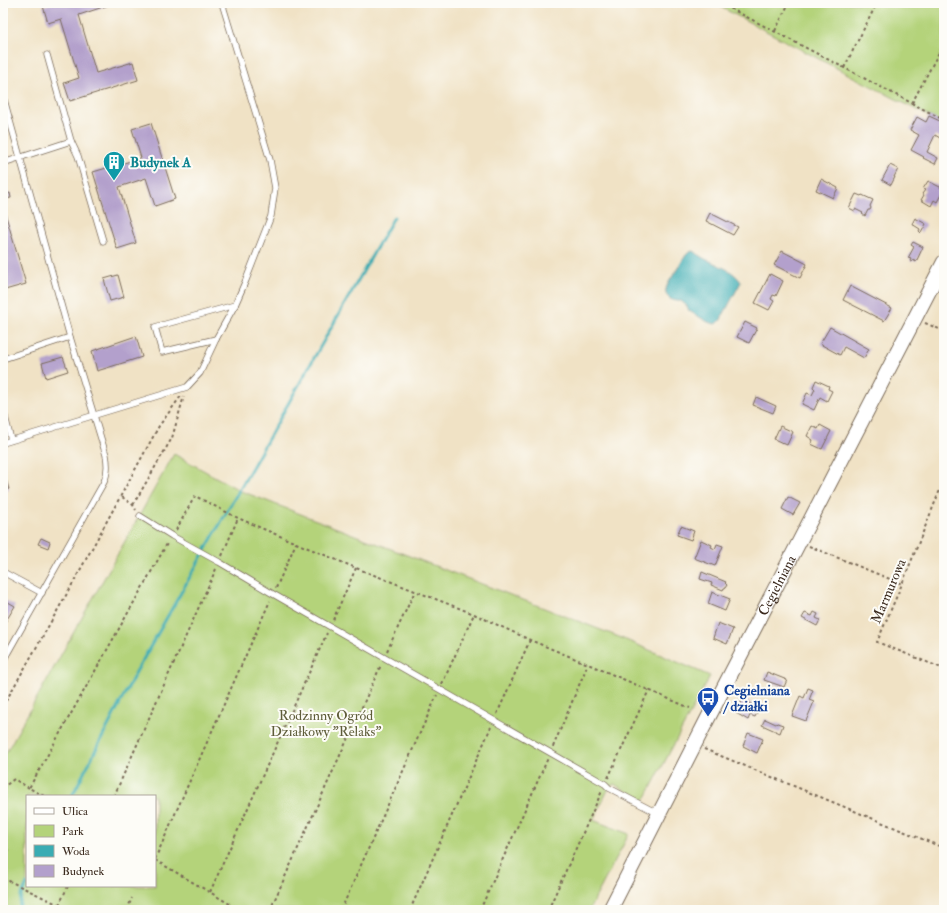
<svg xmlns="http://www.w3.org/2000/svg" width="947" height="913" font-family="'IM FELL Double Pica',serif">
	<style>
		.green { fill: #b4d37a; stroke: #787e4c; fill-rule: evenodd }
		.water { fill: #3aacb3; stroke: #3a6b68 }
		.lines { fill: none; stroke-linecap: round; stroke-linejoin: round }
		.stream { stroke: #3aacb3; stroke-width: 3 }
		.building { fill: #b3a0cc }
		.service-casing { stroke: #7a6a58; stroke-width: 7 }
		.tertiary-casing { stroke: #7a6a58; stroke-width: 16 }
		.path { stroke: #7a6a58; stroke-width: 2; stroke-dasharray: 3 3; stroke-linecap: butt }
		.service { stroke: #fff; stroke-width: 5.5 }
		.tertiary { stroke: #fff; stroke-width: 14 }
		.labels { text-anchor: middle; stroke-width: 4; stroke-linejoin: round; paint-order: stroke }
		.culture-label { font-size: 14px; font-weight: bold; fill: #0d838f; stroke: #fdfcf7; text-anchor: start }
		.street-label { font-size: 14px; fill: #3b2a1e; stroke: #fdfcf7 }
		.transit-label { font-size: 14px; font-weight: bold; fill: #164399; stroke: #fdfcf7; text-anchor: start }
		.park-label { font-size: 14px; fill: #5f5d3a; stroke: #fdfcf7 }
	</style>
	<rect width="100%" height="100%" fill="#fdfcf7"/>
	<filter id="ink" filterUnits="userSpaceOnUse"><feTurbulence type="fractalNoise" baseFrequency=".025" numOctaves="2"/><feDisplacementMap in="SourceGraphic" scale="8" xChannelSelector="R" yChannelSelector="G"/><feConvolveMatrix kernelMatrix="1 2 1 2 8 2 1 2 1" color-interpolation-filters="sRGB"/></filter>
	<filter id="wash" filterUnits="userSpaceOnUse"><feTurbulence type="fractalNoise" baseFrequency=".012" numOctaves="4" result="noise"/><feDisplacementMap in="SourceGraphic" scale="16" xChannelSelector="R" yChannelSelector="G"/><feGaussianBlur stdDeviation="0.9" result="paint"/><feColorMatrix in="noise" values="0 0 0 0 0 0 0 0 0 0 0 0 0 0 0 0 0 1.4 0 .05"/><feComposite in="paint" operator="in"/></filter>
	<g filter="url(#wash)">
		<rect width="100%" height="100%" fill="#f0e2c5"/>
		<g class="green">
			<polygon points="713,3 944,3 944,124 819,59"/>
			<path d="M174,454L241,491L619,637L710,676L644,801L614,784L609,788L593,820L629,834L589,910H3V758ZM27,796H155V886H27Z"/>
		</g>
		<path class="water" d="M693,251C698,255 704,259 710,261C722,267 734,271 741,282L720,321L715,324L708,322L689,311L687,306L681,301C674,302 664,298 666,289C667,284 671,279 674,274C678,268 682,261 686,255L689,252Z"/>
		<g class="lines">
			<g class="stream">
				<polyline points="72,796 136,672 394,217"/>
				<polyline points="19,910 21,896 27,884"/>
			</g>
		</g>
		<g id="blocks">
			<g class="building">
				<polygon points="54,3 115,3 79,15 96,73 133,62 138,80 70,101 64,83 79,78 61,19 48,23 43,6"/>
				<polygon points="929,116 942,122 939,128 944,131 940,138 935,135 927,152 938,158 935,164 923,158 924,157 911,150 919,135 910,130 917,117 926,122"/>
				<polygon points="151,123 175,199 155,206 146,178 119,187 136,243 117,249 93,172 141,158 132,129"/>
				<polygon points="3,137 5,137 7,146 3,147"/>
				<polygon points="890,165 898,169 894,177 895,177 891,185 882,180"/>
				<polygon points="821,179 838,188 833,198 816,190"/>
				<polygon points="928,181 944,189 937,202 934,200 931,206 921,200 924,195 922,194 925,190 923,189"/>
				<polygon points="10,193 11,198 5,199 7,204 3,205 3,195"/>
				<polygon points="856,194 861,196 862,195 873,200 870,206 871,208 870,210 868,210 865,216 862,214 863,213 855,209 855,211 849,208"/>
				<polygon points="3,206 26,284 5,290 3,282"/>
				<polygon points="710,213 738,227 733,235 706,221"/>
				<polygon points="915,218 926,224 921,233 919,231 920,229 912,224"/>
				<polygon points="913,242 923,247 916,262 913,260 912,262 910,261 911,259 908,258 914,247 911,245"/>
				<polygon points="782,251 807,264 800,278 774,265"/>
				<polygon points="770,274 783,281 776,296 773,295 771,299 774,301 769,310 755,303"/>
				<polygon points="118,275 124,297 110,301 104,279"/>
				<polygon points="850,286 892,308 884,321 843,300"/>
				<polygon points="745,322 757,328 749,343 737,337"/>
				<polygon points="830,327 869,349 864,358 844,347 840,355 820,344"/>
				<polygon points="136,336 142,357 97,371 92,351"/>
				<polygon points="63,357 68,371 46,378 42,363"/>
				<polygon points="816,380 829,386 828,389 832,391 827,401 820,397 814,410 802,404 807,393 812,395 815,389 813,387"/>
				<polygon points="756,397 776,406 773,413 753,405"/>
				<polygon points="820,425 831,431 822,449 811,444 813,440 807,436 812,426 818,429"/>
				<polygon points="780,426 793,432 787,445 774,439"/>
				<polygon points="3,469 9,489 3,491"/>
				<polygon points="788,497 800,503 793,515 782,509"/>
				<polygon points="681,526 694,531 691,540 677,535"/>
				<polygon points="41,538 50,542 48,548 38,544"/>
				<polygon points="701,540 712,545 711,547 715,549 717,544 723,546 715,566 694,558"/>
				<polygon points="702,572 726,582 725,583 727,585 725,588 724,588 723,590 711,585 712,583 700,579"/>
				<polygon points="712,592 730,599 725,611 708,604"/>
				<polygon points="3,599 15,606 6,621 3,620"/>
				<polygon points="814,612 818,614 816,618 820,620 817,626 802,618 805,613 812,616"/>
				<polygon points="718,623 733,629 727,644 713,638"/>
				<polygon points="767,672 787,680 784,687 764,680"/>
				<polygon points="808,688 813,690 809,700 814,702 806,721 792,716 800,696 804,698"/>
				<polygon points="743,699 755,706 753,711 757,713 755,717 750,715 748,720 736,713"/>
				<polygon points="765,719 776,724 777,723 783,725 780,733 762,725"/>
				<polygon points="748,733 763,739 757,753 743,746"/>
			</g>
		</g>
	</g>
	<g filter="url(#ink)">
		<use href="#blocks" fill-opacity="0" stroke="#7a6a58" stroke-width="1"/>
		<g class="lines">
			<g class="service-casing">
				<g id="service">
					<path d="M3,96L70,337L106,455C108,465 108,473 104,482L3,661"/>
					<polyline points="71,141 78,156 103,241"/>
					<polyline points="3,163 71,141 47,55"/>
					<polyline points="216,339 162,352 155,327 235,305"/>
					<polyline points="3,359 70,337"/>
					<polyline points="3,409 11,440"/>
					<polyline points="3,443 187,387 200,373 216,339 235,305 246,280 271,216 275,188 270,160 222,3"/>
					<polyline points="140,516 172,536 219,562 273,594 605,784 609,788 659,814"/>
					<polyline points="3,572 42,593"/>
				</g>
			</g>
			<g class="tertiary-casing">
				<g id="tertiary">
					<path id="s1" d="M610,910L708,718L944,262"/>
				</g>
			</g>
			<g class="path">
				<polyline points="720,3 944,120"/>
				<polyline points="775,31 789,3"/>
				<polyline points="844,68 877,3"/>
				<polyline points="912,103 944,43"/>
				<polyline points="925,323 944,331"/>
				<polyline points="944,480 902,584 877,642 944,669"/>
				<polyline points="122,497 133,505 136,510"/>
				<polyline points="133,505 172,438 184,396"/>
				<polyline points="176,530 195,496 238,518 296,543 356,568 474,614 530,640 588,664 690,708"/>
				<polyline points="809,546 902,584"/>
				<polyline points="222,556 238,518"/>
				<polyline points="276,588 296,543"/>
				<polyline points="333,620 356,568"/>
				<polyline points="387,651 415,591"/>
				<polyline points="442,684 474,614"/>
				<polyline points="3,706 73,583 159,426 181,396"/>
				<polyline points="497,714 530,640"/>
				<polyline points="553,747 588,664"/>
				<polyline points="704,749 944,848"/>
				<polyline points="608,778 649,690"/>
				<polyline points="3,789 5,786 14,779 29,788"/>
				<polyline points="44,796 29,788 168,542"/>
				<polyline points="114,796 216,569"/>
				<polyline points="155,859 270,601"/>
				<polyline points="155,860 240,910"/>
				<polyline points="3,861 9,850"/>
				<polyline points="3,878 59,905 67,910"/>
				<polyline points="210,892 327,633"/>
				<polyline points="59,905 68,886"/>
				<polyline points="127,910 132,898"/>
				<polyline points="270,910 381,665"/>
				<polyline points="341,910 437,695"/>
				<polyline points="410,910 491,727"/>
				<polyline points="480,910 548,758"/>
				<polyline points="548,910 602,791"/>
			</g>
			<use href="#service" class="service"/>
			<use href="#tertiary" class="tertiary"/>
		</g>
	</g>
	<defs>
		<g id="building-pin" transform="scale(1.15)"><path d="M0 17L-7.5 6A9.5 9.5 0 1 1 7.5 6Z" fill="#0f9aa8" stroke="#fdfcf7"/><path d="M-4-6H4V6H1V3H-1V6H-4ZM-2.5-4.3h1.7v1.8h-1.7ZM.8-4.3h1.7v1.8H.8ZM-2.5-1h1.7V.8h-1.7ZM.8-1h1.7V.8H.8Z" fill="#fff"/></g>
		<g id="bus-pin" transform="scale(1.15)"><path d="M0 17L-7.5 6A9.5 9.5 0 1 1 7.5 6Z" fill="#1a4fb4" stroke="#fdfcf7"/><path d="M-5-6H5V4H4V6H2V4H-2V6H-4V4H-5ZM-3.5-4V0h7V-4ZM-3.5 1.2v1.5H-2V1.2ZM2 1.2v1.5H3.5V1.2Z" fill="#fff"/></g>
	</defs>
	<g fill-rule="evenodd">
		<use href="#building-pin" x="114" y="162"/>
		<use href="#bus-pin" x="708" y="698"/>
	</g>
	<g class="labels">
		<g class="culture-label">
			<text x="130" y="167">Budynek A</text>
		</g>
		<g class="street-label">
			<text dy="5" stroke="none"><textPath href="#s1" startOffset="365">Cegielniana</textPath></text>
			<text transform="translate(888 591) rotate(-67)" y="5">Marmurowa</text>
		</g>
		<g class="transit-label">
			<text x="724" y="695">Cegielniana<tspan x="724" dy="16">/ działki</tspan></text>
		</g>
		<g class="park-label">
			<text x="326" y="720">Rodzinny Ogród<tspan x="326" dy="16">Działkowy "Relaks"</tspan></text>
		</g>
	</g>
	<rect width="947" height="913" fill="none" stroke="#fdfcf7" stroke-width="16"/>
	<rect x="26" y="795" width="130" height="92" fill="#fdfcf7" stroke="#afa8a0"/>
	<rect x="34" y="808" width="20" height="6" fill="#ffffff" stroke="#afa8a0"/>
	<text x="62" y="815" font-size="12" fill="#3b2a1e">Ulica</text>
	<rect x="34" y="825" width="20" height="12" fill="#b4d37a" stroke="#afa8a0"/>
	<text x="62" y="835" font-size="12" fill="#3b2a1e">Park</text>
	<rect x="34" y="845" width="20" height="12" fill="#3aacb3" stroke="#afa8a0"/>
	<text x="62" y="855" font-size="12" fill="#3b2a1e">Woda</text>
	<rect x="34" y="865" width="20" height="12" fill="#b3a0cc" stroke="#afa8a0"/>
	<text x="62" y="875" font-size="12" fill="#3b2a1e">Budynek</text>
</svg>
